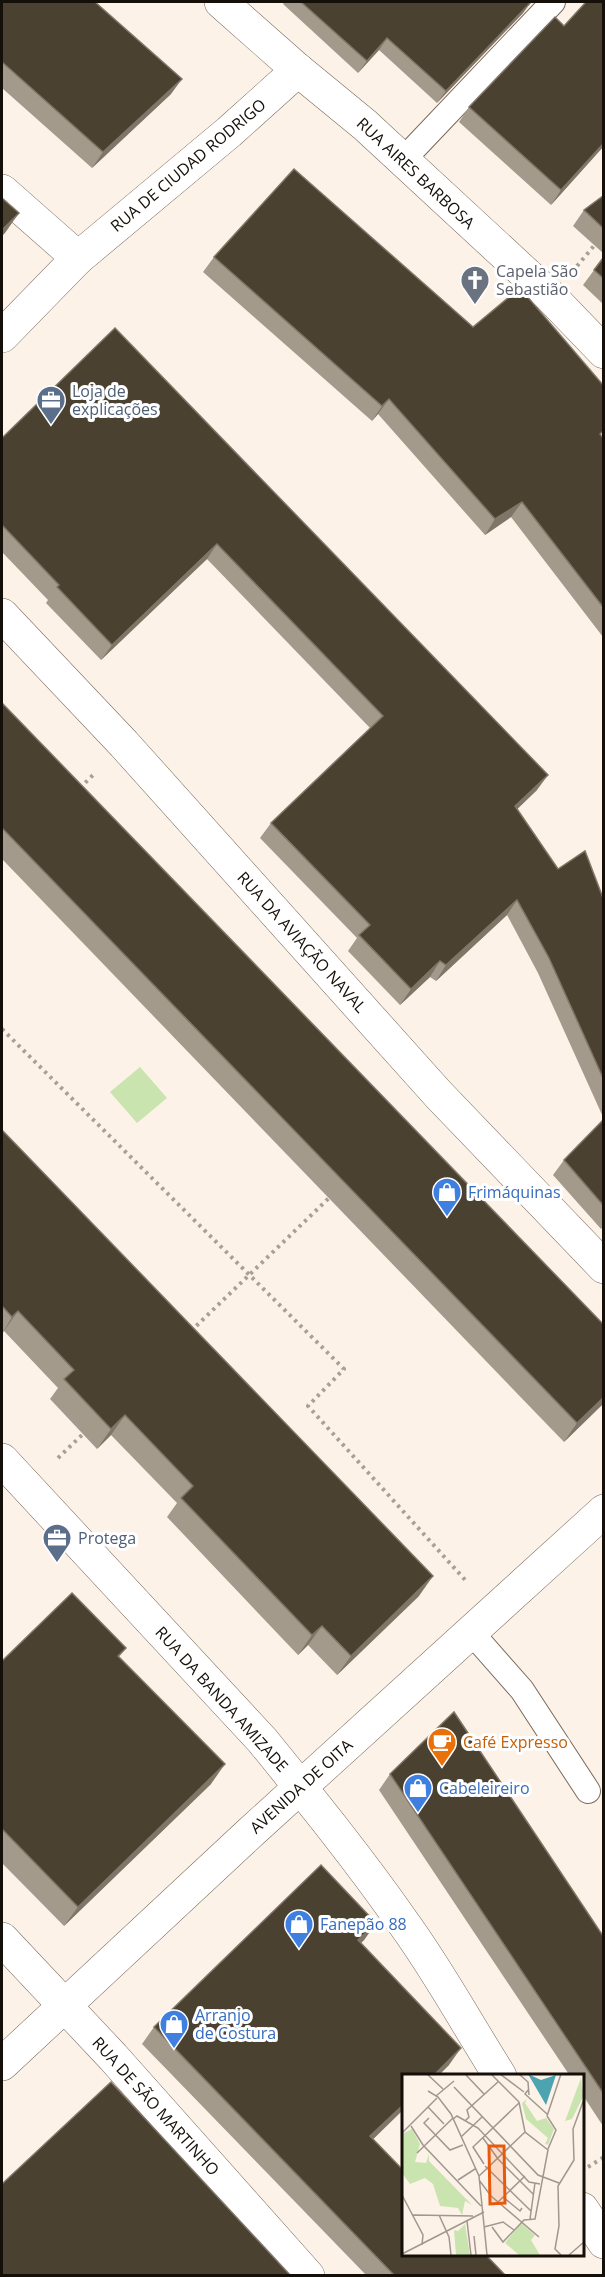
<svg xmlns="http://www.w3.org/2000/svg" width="605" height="2277" font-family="'Open Sans',sans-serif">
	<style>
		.green { fill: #c9e4af }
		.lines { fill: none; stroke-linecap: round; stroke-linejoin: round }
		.service-casing { stroke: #79695b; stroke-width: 26 }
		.minor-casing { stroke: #79695b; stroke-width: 34 }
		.path { stroke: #a89f97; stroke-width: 4; stroke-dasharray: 3 4.5; stroke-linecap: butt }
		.service { stroke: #fff; stroke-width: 24 }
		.minor { stroke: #fff; stroke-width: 33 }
		.wall { fill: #a49a8c }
		.shaded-wall { fill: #807668 }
		.building { fill: #4b4131; stroke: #807668; stroke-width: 1.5 }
		.labels { text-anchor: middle; stroke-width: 6; stroke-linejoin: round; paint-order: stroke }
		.street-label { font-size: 16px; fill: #150f0a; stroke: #fff }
		.worship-label { font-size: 16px; fill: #5b616d; stroke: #fff; text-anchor: start }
		.service-label { font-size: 16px; fill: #4e5e75; stroke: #fff; text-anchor: start }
		.shop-label { font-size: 16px; fill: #366cbe; stroke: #fff; text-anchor: start }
		.food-label { font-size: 16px; fill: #c56008; stroke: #fff; text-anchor: start }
		.inset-road { fill: none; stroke: #a0978f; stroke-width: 1.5 }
		.view { fill: #e8590c; fill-opacity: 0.15; stroke: #e8590c; stroke-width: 3 }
		.inset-edge { fill: none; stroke: #150f0a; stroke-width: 3 }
	</style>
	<rect width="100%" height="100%" fill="#fdf2e8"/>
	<polygon class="green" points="140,1067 167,1098 137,1123 110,1092"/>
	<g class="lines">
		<g class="service-casing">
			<g id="service">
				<polyline points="403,160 553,2"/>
				<polyline points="471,1632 522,1690 588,1791"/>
			</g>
		</g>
		<g class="minor-casing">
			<g id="minor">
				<polyline points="221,2 298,70 365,125 551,297 604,352"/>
				<polyline points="2,191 78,258"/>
				<polyline points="2,336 78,258 229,132 298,70"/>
				<polyline points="2,615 124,744 438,1094 604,1267"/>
				<path d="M2,1460L262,1740C310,1799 358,1858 402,1921C438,1970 467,2024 500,2076"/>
				<polyline points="2,1939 113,2057 308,2276"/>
				<polyline points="2,2064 252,1831 604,1511"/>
				<polyline points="582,2209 604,2242"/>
			</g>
		</g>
		<g class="path">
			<polyline points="577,266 604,234"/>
			<polyline points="80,788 94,774"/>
			<polyline points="2,1029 344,1369 308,1406 467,1582"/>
			<polyline points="191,1331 329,1198"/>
			<polyline points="58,1458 83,1434"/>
			<polyline points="588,2167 604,2157"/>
		</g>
		<use href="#service" class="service"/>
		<use href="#minor" class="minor"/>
	</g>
	<g class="wall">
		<polygon points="2,2 171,94 92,168 2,88"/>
		<polygon points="284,2 531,2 523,13 437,103 379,50 358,73 283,4"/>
		<polygon points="469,107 603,147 551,205 459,122"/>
		<polygon points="603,196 603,253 573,226 584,210"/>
		<polygon points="214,257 473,327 603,437 603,637 511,517 485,535 378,414 372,421 203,272"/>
		<polygon points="603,258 603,304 583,285"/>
		<polygon points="115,328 537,790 517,809 558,869 603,898 603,1117 538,973 507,915 436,981 430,977 400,1005 348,951 357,938 260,838 271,823 370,728 207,559 101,660 46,603 48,600 2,552 2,438"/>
		<polygon points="2,703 603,1404 564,1442 2,859"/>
		<polygon points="603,1120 603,1227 601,1229 553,1175 564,1160"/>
		<polygon points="2,1130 419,1596 337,1675 308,1645 298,1655 167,1517 177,1503 111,1435 97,1449 50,1399 58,1388 4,1331 2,1334"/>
		<polygon points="126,1648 119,1657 211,1784 64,1926 2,1863 2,1661"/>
		<polygon points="390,1774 603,1936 603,2126 582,2094 582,2076 570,2076 379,1790"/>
		<polygon points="376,1923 364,1940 361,1943 449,2065 373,2139 506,2276 367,2276 142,2044 154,2027"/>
	</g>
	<g class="shaded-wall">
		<polygon points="531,2 523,13 437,103 446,91"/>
		<polygon points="387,38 379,50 358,73 367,61"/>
		<polygon points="182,79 171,94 92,168 103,152"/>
		<polygon points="603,144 603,147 551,205 561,190"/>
		<polygon points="19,213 5,233 2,236 2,230"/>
		<polygon points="389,399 378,414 372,421 382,406"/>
		<polygon points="522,502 511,517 485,535 495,519"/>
		<polygon points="217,544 207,559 101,660 112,645"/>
		<polygon points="548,775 537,790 505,821 515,806"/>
		<polygon points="517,900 507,915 436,981 446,965"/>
		<polygon points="440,961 430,977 400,1005 411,989"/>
		<polygon points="18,1311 4,1331 2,1334 12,1317"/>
		<polygon points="603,1398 603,1404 564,1442 577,1423"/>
		<polygon points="125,1415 111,1435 97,1449 111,1429"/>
		<polygon points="433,1576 419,1596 337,1675 351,1656"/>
		<polygon points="322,1626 308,1645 298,1655 312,1635"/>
		<polygon points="225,1764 211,1784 64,1926 78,1907"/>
		<polygon points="376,1923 364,1940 346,1957 358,1940"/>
		<polygon points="461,2048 449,2065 438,2076 433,2076"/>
		<polygon points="404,2104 404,2109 359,2153 370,2136"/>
	</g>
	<g class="building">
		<polygon points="2,2 95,2 182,79 103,152 2,62"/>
		<polygon points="301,2 531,2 446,91 387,38 367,61"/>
		<polygon points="586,2 603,2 603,144 561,190 469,107 555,17 564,26"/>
		<polygon points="294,169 473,327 520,288 603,385 603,431 600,434 603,438 603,607 522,502 495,519 389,399 382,406 214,257"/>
		<polygon points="603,196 603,228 584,210"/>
		<polygon points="2,198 19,213 2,230"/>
		<polygon points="603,258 603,278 594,270"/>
		<polygon points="115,328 548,775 515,806 558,869 585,851 603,898 603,1078 549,958 517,900 446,965 440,961 411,989 359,935 370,925 271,823 383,716 217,544 112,645 57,587 59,585 2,525 2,438"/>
		<polygon points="2,703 603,1324 603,1398 577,1423 2,828"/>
		<polygon points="603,1120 603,1205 564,1160"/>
		<polygon points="2,1130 433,1576 351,1656 322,1626 312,1635 181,1498 193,1486 125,1415 111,1429 64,1379 74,1370 18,1311 12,1317 2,1306"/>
		<polygon points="72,1593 126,1648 118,1656 225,1764 78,1907 2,1829 2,1661"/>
		<polygon points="454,1712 603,1936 603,2093 390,1774"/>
		<polygon points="321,1865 376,1923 358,1940 461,2048 433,2076 404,2076 404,2104 370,2136 404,2171 404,2254 485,2254 506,2276 395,2276 154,2027"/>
		<polygon points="111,2082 291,2276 2,2276 2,2184"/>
	</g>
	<defs>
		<g id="church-pin" transform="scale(1.5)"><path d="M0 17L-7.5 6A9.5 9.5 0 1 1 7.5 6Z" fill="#6b7280" stroke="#fff"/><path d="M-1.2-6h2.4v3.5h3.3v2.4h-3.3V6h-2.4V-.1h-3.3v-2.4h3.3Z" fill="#fff"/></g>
		<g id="office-pin" transform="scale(1.5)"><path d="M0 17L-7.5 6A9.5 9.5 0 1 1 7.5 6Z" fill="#5c6f8a" stroke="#fff"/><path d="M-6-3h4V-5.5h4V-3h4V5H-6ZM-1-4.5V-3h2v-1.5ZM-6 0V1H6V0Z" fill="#fff"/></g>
		<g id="shop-pin" transform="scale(1.5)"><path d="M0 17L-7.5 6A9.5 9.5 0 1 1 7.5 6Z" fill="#3f7fe0" stroke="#fff"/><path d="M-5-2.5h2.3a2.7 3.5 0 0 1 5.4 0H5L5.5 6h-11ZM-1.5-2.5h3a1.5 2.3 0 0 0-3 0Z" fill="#fff"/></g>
		<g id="cafe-pin" transform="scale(1.5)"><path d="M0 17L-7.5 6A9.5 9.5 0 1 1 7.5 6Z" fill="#e8710a" stroke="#fff"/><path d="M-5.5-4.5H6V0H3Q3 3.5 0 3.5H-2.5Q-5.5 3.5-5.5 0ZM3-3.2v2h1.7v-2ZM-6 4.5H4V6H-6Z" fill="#fff"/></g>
	</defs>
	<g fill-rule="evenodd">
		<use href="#church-pin" x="475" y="280"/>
		<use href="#office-pin" x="51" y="400"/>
		<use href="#shop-pin" x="447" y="1192"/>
		<use href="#office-pin" x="57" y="1538"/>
		<use href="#cafe-pin" x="442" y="1742"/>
		<use href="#shop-pin" x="418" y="1788"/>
		<use href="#shop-pin" x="299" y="1924"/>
		<use href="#shop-pin" x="174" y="2024"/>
	</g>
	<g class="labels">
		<g class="street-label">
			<text transform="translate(188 165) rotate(-40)" y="6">RUA DE CIUDAD RODRIGO</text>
			<text transform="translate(416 173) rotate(43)" y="6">RUA AIRES BARBOSA</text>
			<text transform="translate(302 942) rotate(48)" y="6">RUA DA AVIAÇÃO NAVAL</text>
			<text transform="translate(222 1699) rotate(48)" y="6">RUA DA BANDA AMIZADE</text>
			<text transform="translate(301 1786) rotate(-42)" y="6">AVENIDA DE OITA</text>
			<text transform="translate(156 2106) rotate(48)" y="6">RUA DE SÃO MARTINHO</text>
		</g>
		<g class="worship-label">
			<text x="496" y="277">Capela São<tspan x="496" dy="18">Sebastião</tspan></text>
		</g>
		<g class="service-label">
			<text x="72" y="397">Loja de<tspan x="72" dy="18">explicações</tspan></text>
			<text x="78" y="1544">Protega</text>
		</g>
		<g class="shop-label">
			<text x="468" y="1198">Frimáquinas</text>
			<text x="439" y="1794">Cabeleireiro</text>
			<text x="320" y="1930">Fanepão 88</text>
			<text x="195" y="2021">Arranjo<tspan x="195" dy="18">de Costura</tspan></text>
		</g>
		<g class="food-label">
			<text x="463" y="1748">Café Expresso</text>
		</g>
	</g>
	<g transform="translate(402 2074)">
		<rect width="182" height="182" fill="#fdf2e8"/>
		<path d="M179,4L181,23L170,45L163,47ZM125,25L123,29L135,47L144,44L152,55L146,71L143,70L146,64L124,45L120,29ZM10,55L18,70L13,88L24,89L27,80V87L70,131L63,127L60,141L56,134L38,132L31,110L23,104L8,110L0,99V60ZM119,149L133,161L129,166L138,181H117L103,169ZM63,150L68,181H54L52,156L56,157Z" fill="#c9e4af"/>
		<path d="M126,0L139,6L154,1L144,31Z" fill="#4ca4b0"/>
		<path class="inset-road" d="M25,0L41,15M89,0L117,28M98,0L122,18M117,0L126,8L127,21M64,1L82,20M52,13L136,101L157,109M127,15L123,20L145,40M26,17L36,23L49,40L77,102L85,181M34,22L52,7M26,33L42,50M145,42L159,0M145,42L154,56L146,75M27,44L22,49L48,76L61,71M51,45L55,42L76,54L127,108L138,110M63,47L67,43L65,36L97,7M9,52L21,71L79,132M0,59L35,24M59,63L80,43M81,64L96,85L131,120M15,79L51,44M82,90L71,73L117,29M83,92L129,137M77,102L123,58M56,106L73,95M77,106L89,122L137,163M0,121L21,161L20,171M101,123L118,137L120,134M96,128L123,102M11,141L71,142M37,141L47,163L49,181M128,145L133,109M65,147L69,181M82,153L101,148L112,156M90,153L101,168L122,146L133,145L146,76L123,58L117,28M72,162L74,181M0,180L82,138M159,181L153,175L157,152L156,112L172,86L171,55L182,25M167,181L182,168"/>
		<path class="view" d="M87,72H102L103,129L88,130Z"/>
		<rect width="182" height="182" class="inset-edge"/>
	</g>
	<rect width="605" height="2277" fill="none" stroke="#150f0a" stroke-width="6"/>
</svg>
